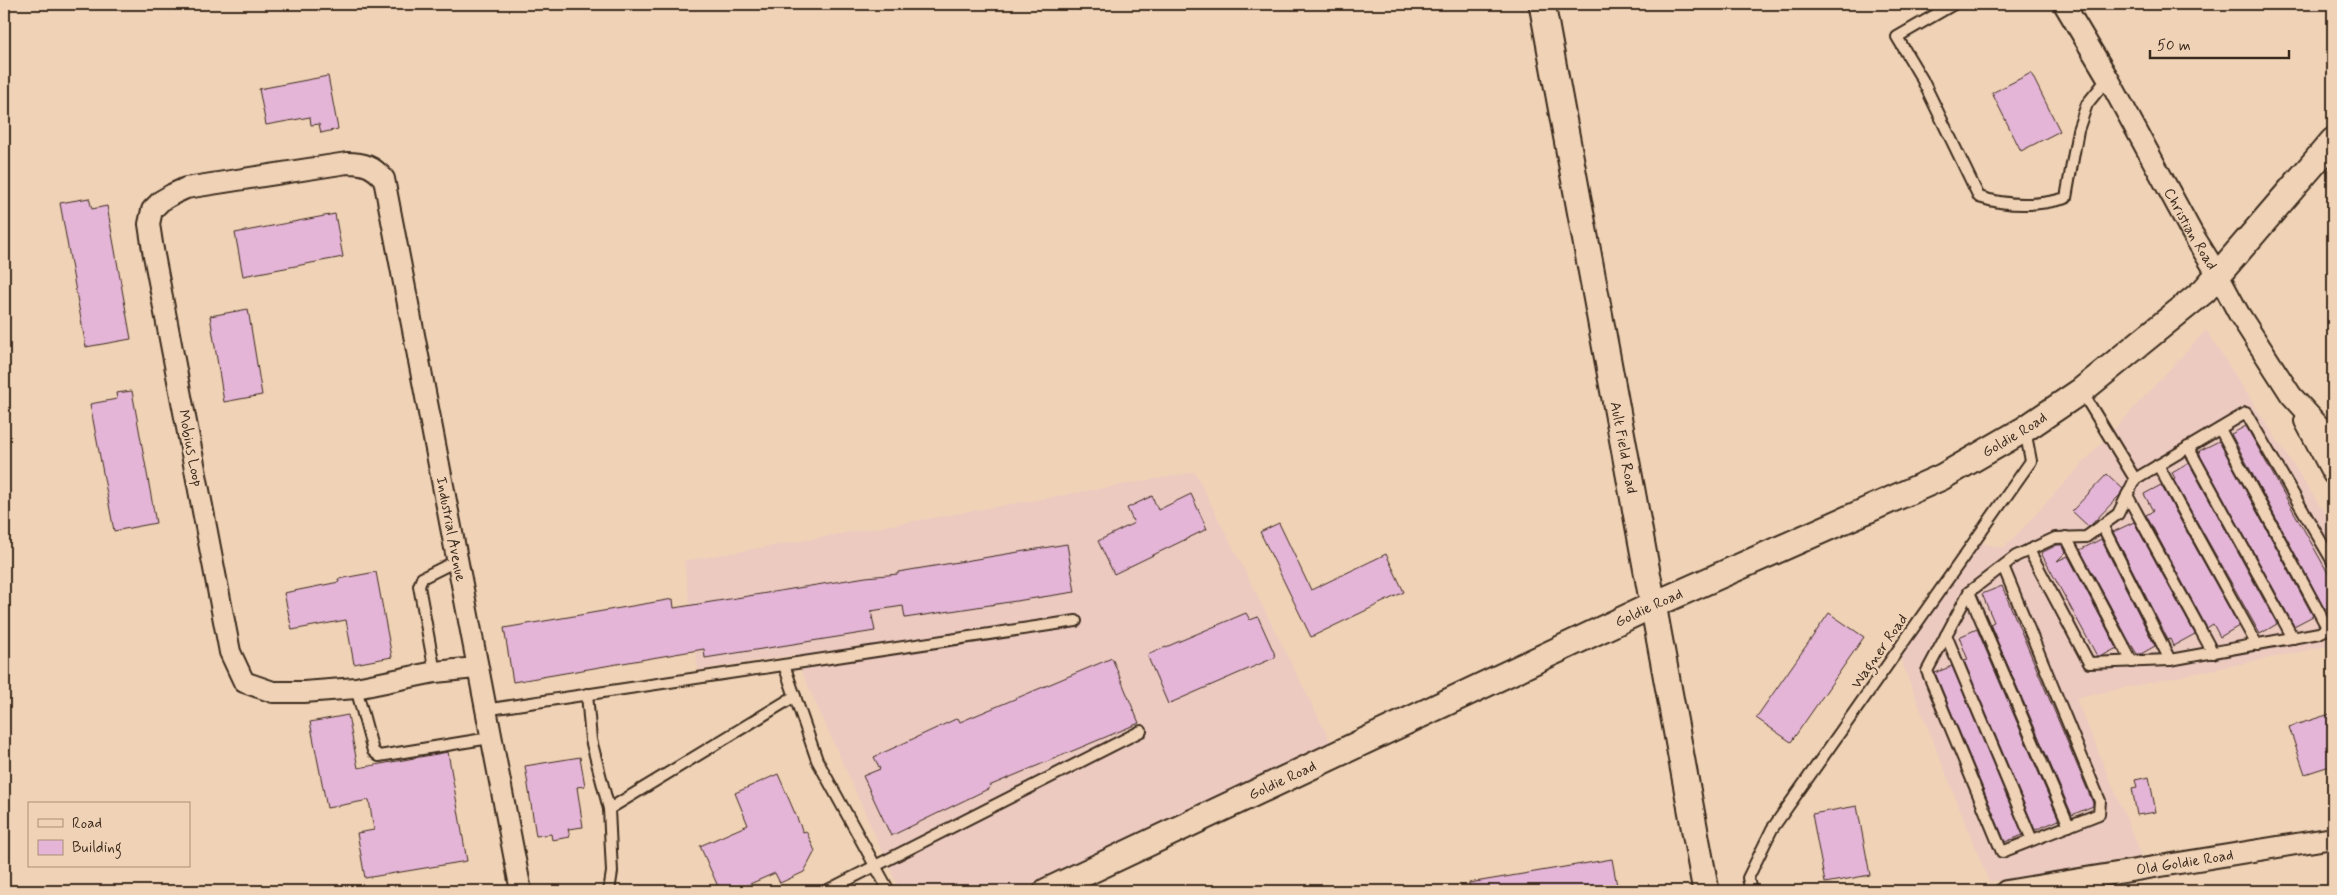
<svg xmlns="http://www.w3.org/2000/svg" width="2337" height="895" font-family="Mynerve,sans-serif">
	<style>
		.built { fill: #eccac0 }
		.building { fill: #e4b5d6; stroke: #3b2a1e }
		.lines { fill: none; stroke-linecap: round; stroke-linejoin: round }
		.service-casing { stroke: #3b2a1e; stroke-width: 14 }
		.minor-casing { stroke: #3b2a1e; stroke-width: 24 }
		.tertiary-casing { stroke: #3b2a1e; stroke-width: 29 }
		.service { stroke: #f0d3b6; stroke-width: 10 }
		.minor { stroke: #f0d3b6; stroke-width: 20 }
		.tertiary { stroke: #f0d3b6; stroke-width: 25 }
		.labels { text-anchor: middle; stroke-width: 5; stroke-linejoin: round; paint-order: stroke }
		.street-label { font-size: 15px; fill: #3b2a1e; stroke: #f0d3b6 }
	</style>
	<rect width="100%" height="100%" fill="#f0d3b6"/>
	<filter id="ink" filterUnits="userSpaceOnUse"><feTurbulence type="fractalNoise" baseFrequency=".02" numOctaves="2"/><feDisplacementMap in="SourceGraphic" scale="10" xChannelSelector="R" yChannelSelector="G"/><feConvolveMatrix kernelMatrix="1 2 1 2 8 2 1 2 1" color-interpolation-filters="sRGB"/></filter>
	<g filter="url(#ink)">
		<g class="built">
			<polygon points="2206,330 2333,526 2333,645 2076,698 2142,856 1989,882 1900,658 1981,543 2004,548"/>
			<polygon points="1195,472 1331,742 1016,891 900,891 794,655 698,670 684,561"/>
		</g>
		<g class="building">
			<polygon points="2031,73 2060,131 2021,151 1992,93"/>
			<polygon points="328,76 338,129 321,133 319,124 311,125 310,117 266,125 259,89"/>
			<polygon points="89,198 92,209 107,206 131,339 86,347 60,203"/>
			<polygon points="335,214 343,257 243,276 235,233"/>
			<polygon points="248,309 262,395 224,402 210,316"/>
			<polygon points="132,391 156,523 114,531 90,404 117,399 116,393"/>
			<polygon points="2246,426 2333,582 2333,605 2325,610 2231,434"/>
			<polygon points="2219,441 2313,616 2294,626 2201,457 2199,451"/>
			<polygon points="2189,463 2277,624 2260,634 2173,479 2175,478 2172,473"/>
			<polygon points="2107,474 2123,489 2120,495 2089,527 2072,511"/>
			<polygon points="2161,485 2239,626 2220,637 2213,624 2207,628 2146,515 2153,511 2144,494"/>
			<polygon points="1191,494 1207,529 1114,574 1098,541 1134,523 1127,508 1152,496 1158,510"/>
			<polygon points="2134,522 2195,634 2173,646 2170,639 2168,640 2113,532"/>
			<polygon points="1279,523 1311,590 1386,554 1404,592 1311,637 1260,532"/>
			<polygon points="2101,539 2155,646 2141,654 2137,654 2129,641 2080,550"/>
			<polygon points="1067,544 1075,592 905,618 903,606 871,611 875,631 705,658 704,649 513,682 504,628 673,599 674,608 866,577 898,574 898,572"/>
			<polygon points="2057,545 2062,545 2066,552 2057,561 2068,556 2117,648 2102,656 2097,656 2041,553"/>
			<polygon points="376,572 392,657 354,664 346,620 292,630 284,593 339,582 338,579"/>
			<polygon points="2002,586 2093,803 2093,806 2072,815 1990,624 1994,622 1982,594"/>
			<polygon points="1246,613 1250,620 1258,617 1276,657 1168,704 1147,655"/>
			<polygon points="1829,613 1864,637 1791,742 1756,718"/>
			<polygon points="1977,629 2059,820 2035,830 1964,661 1968,660 1959,637"/>
			<polygon points="1112,658 1139,723 989,786 990,788 891,836 863,776 880,769 874,757 958,718 960,722"/>
			<polygon points="1952,666 2023,835 2005,842 1935,673"/>
			<polygon points="2333,713 2333,765 2305,774 2289,727"/>
			<polygon points="348,715 358,768 448,752 467,861 365,878 357,833 374,830 369,800 327,808 310,722"/>
			<polygon points="580,757 585,786 577,787 583,827 568,829 570,837 552,840 551,834 536,836 525,766"/>
			<polygon points="778,774 803,832 806,831 815,851 804,872 780,883 775,873 734,891 720,891 700,846 748,825 735,793"/>
			<polygon points="2149,777 2156,812 2137,815 2132,788 2137,787 2135,780"/>
			<polygon points="1857,806 1870,875 1825,883 1812,814"/>
			<polygon points="1612,859 1618,891 1470,891 1469,883"/>
		</g>
		<g class="lines">
			<g class="service-casing">
				<g id="service">
					<path d="M1954,4L1897,37L1922,79L1979,197C2007,206 2038,206 2066,198L2078,130L2087,104L2108,78"/>
					<polyline points="2082,392 2135,479"/>
					<polyline points="2220,429 2328,629"/>
					<polyline points="2188,447 2293,638"/>
					<polyline points="2158,465 2257,645"/>
					<polyline points="2127,495 2213,653"/>
					<polyline points="2102,525 2170,660"/>
					<polyline points="2066,537 2132,662"/>
					<polyline points="2029,550 2089,663 2170,660 2319,633 2333,626"/>
					<polyline points="2003,566 2100,801 2099,814 2002,852 1927,671 1969,592 2016,556 2055,538 2086,537 2118,514 2135,479 2246,413 2333,562"/>
					<polyline points="1969,592 2069,826"/>
					<polyline points="1946,635 2032,840"/>
					<polyline points="784,665 817,760 889,891"/>
					<polyline points="435,672 419,586 422,578 456,561"/>
					<polyline points="356,688 373,751 379,756 490,738"/>
					<polyline points="587,694 591,740 609,809 612,872 609,891"/>
					<polyline points="484,710 1076,621"/>
					<polyline points="609,809 795,696"/>
					<polyline points="826,891 1141,731"/>
					<polyline points="1751,891 1748,878 1772,829 2031,461 2025,430"/>
				</g>
			</g>
			<g class="minor-casing">
				<g id="minor">
					<path id="s1" d="M2064,4L2108,78L2192,233L2218,275L2239,314L2291,395L2333,441"/>
					<polyline points="2305,421 2333,474"/>
					<path id="s2" d="M476,668L435,672L356,688L304,692H273L244,682L230,652L153,250L149,224L152,210L161,201L173,194L186,188L347,163C364,163 373,166 384,179L521,891"/>
					<path id="s3" d="M2006,891L2333,838"/>
				</g>
			</g>
			<g class="tertiary-casing">
				<g id="tertiary">
					<path id="s4" d="M1542,4L1706,891"/>
					<path id="s5" d="M1047,891L1651,606L1942,477L2025,429L2081,391L2204,291L2333,141"/>
				</g>
			</g>
			<use href="#service" class="service"/>
			<use href="#minor" class="minor"/>
			<use href="#tertiary" class="tertiary"/>
		</g>
	</g>
	<g class="labels">
		<g class="street-label">
			<text dy="5" stroke="none"><textPath href="#s1" startOffset="258">Christian Road</textPath></text>
			<text dy="5" stroke="none"><textPath href="#s5" startOffset="1070">Goldie Road</textPath></text>
			<text transform="translate(191 448) rotate(79)" y="5">Mobius Loop</text>
			<text dy="5" stroke="none"><textPath href="#s4" startOffset="451">Ault Field Road</textPath></text>
			<text dy="5" stroke="none"><textPath href="#s2" startOffset="1321">Industrial Avenue</textPath></text>
			<text dy="5" stroke="none"><textPath href="#s5" startOffset="665">Goldie Road</textPath></text>
			<text transform="translate(1879 651) rotate(-55)" y="5">Wagner Road</text>
			<text dy="5" stroke="none"><textPath href="#s5" startOffset="260">Goldie Road</textPath></text>
			<text dy="5" stroke="none"><textPath href="#s3" startOffset="181">Old Goldie Road</textPath></text>
		</g>
	</g>
	<rect width="2337" height="895" fill="none" stroke="#f0d3b6" stroke-width="20"/>
	<rect x="10" y="10" width="2317" height="875" fill="none" stroke="#3b2a1e" stroke-width="2" filter="url(#ink)"/>
	<rect x="28" y="802" width="162" height="65" fill="#f0d3b6" stroke="#a88f79"/>
	<rect x="38" y="819" width="25" height="8" fill="#f0d3b6" stroke="#a88f79"/>
	<text x="72" y="828" font-size="15" fill="#3b2a1e">Road</text>
	<rect x="38" y="840" width="25" height="15" fill="#e4b5d6" stroke="#a88f79"/>
	<text x="72" y="852" font-size="15" fill="#3b2a1e">Building</text>
	<path d="M2150 50v8h139v-8" fill="none" stroke="#3b2a1e" stroke-width="2.5"/>
	<text x="2157" y="50" font-size="15" fill="#3b2a1e" stroke="#f0d3b6" stroke-width="4" paint-order="stroke">50 m</text>
</svg>
